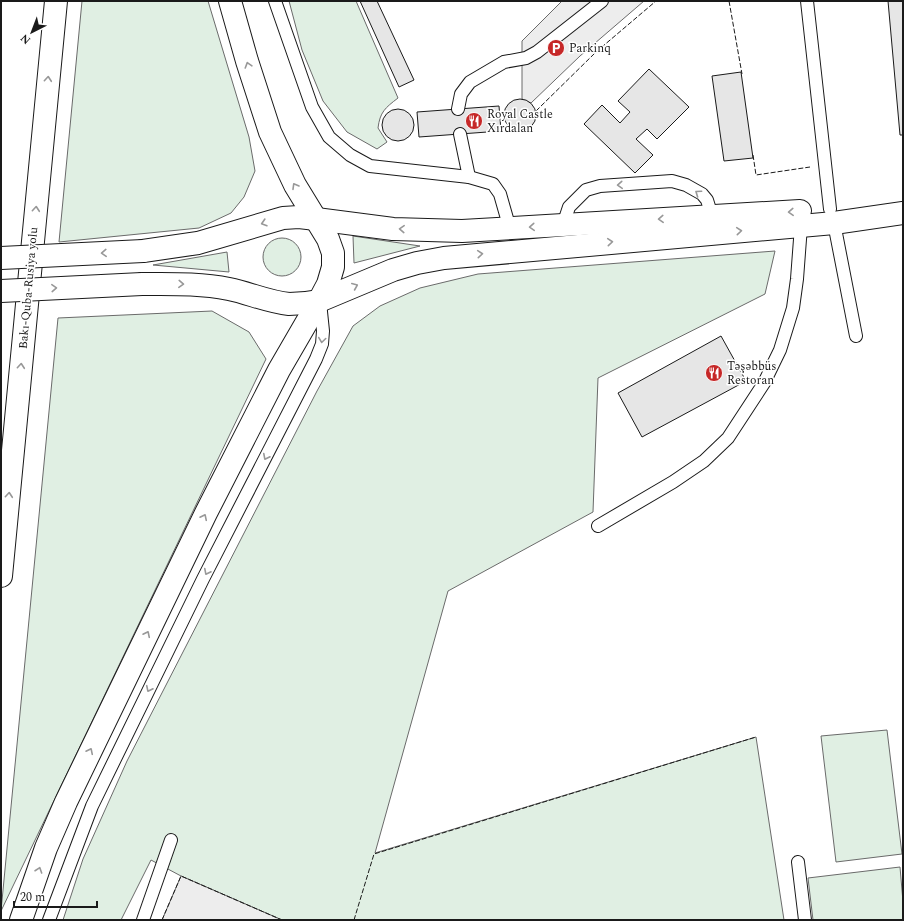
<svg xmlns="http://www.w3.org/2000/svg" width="904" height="921" font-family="Spectral,serif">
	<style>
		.green { fill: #e0efe3; stroke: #6a6a6a }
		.parking { fill: #ededed; stroke: #6a6a6a }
		.building { fill: #e6e6e6; stroke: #1a1a1a }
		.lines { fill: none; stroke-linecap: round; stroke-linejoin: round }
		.lane-casing { stroke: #1a1a1a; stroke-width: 14 }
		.secondary-casing { stroke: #1a1a1a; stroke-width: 24 }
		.highway-casing { stroke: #1a1a1a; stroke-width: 24 }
		.lane { stroke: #fff; stroke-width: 12 }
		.secondary { stroke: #fff; stroke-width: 22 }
		.highway { stroke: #fff; stroke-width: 22 }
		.highway-bridge-casing { stroke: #1a1a1a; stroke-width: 24; stroke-linecap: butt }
		.highway-bridge { stroke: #fff; stroke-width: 22 }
		.fence { stroke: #1a1a1a; stroke-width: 1; stroke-dasharray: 5 2; stroke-linecap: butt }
		.oneway { stroke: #989898 }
		.labels { text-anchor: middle; stroke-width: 3; stroke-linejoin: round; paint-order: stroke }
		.poi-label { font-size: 12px; fill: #1a1a1a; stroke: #fff; text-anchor: start }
		.street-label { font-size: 12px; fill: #1a1a1a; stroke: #fff }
	</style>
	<rect width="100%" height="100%" fill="#fff"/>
	<g class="green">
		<polygon points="82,1 208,1 249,137 255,171 244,197 231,213 199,228 59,242"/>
		<path d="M289,1H356L398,98C385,108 380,112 378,128L387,142L377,149L347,132L323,101L302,50Z"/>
		<polygon points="353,236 420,246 354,263"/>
		<circle cx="282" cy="257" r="19"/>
		<polygon points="775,251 765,294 598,378 593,512 448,591 375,853 756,737 784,920 282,920 181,876 151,860 121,920 63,920 83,859 127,761 317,391 353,326 380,306 420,288 478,274"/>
		<polygon points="227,252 229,272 153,265"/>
		<polygon points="212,311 249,332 266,359 1,911 58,318"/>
		<polygon points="887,730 902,854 836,862 821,736"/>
		<polygon points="900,867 903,902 903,920 813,920 808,878"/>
	</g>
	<g class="parking">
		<polygon points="562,1 644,1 580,56 531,103 522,99 522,41"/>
		<polygon points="181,876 282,920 162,920"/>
	</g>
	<g class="building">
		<polygon points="360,1 377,1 414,80 399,87"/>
		<polygon points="888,1 903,1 903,135 900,135"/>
		<polygon points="649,69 689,107 657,139 647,129 636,139 653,155 635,173 584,124 602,105 620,123 630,112 618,101"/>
		<polygon points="741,72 753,158 724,161 712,76"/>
		<circle cx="520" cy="115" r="16"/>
		<polygon points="499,106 501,131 419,137 417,112"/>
		<circle cx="398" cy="125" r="16"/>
		<polygon points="721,336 746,381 642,437 618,393"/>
	</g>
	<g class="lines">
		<g class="lane-casing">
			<g id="lane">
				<polyline points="275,1 312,107 329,137 350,155 370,166 469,177 493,184 500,194 510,229"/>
				<polyline points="807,1 830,209"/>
				<polyline points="458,109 461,94 470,82 504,62 526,58 537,52 602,1"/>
				<polyline points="460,134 469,177"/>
				<polyline points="834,223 856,336"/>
				<polyline points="563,225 569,207 586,190 600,186 672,181 686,185 702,194 707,200 712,216"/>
				<polyline points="598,526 673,482 704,461 728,438 764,383 780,350 793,308 797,279 801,226"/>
				<polyline points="798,862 805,920"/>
				<polyline points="49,920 92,806 203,579 316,359 322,344 323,331 320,302"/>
				<polyline points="143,920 171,840"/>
			</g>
		</g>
		<g class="secondary-casing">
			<g id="secondary">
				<polyline points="316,219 393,229 462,231 800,211"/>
				<polyline points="319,301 393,270 417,263 444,258 834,223 903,213"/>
			</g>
		</g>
		<g class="highway-casing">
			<g id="highway">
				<polyline points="143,251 198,243 283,218 299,217 316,219"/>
				<path d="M142,284C171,284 200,283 229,289C249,293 268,302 289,304C299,304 309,303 319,301"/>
				<polyline points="1,576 56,1"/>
				<polyline points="21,920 46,848 66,802 206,513 279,370 319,301 328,284 333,267 333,253 328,239 295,185 270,132 247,61 230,1"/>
			</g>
		</g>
		<use href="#lane" class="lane"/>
		<use href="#secondary" class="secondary"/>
		<use href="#highway" class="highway"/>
		<g class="highway-bridge-casing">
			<g id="highway-bridge">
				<polyline points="1,258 143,251"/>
				<polyline points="1,291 142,284"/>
			</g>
		</g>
		<use href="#highway-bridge" class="highway-bridge"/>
		<g class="fence">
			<polyline points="729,1 742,74"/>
			<polyline points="536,111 596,52 656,1"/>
			<polyline points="753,155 756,175 810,167"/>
			<polyline points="162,920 181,876 282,920"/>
			<polyline points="354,920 374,854 756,737"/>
		</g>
	</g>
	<defs><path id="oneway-chevron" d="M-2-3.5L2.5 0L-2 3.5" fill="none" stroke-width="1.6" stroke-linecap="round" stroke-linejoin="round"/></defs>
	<g class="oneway">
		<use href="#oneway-chevron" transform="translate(248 65) rotate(-107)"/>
		<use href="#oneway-chevron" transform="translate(48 79) rotate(-85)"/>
		<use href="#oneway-chevron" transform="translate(620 185) rotate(176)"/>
		<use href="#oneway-chevron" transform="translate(295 186) rotate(-120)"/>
		<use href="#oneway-chevron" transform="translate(698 193) rotate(-145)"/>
		<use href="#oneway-chevron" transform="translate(36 209) rotate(-85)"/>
		<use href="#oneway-chevron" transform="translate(791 212) rotate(177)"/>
		<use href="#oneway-chevron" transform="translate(661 219) rotate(177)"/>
		<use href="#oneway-chevron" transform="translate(264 223) rotate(163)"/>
		<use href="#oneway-chevron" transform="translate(532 227) rotate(176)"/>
		<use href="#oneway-chevron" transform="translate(402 229) rotate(-177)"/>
		<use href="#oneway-chevron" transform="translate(739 231) rotate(-5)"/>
		<use href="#oneway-chevron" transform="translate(610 242) rotate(-5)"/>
		<use href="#oneway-chevron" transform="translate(104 253) rotate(177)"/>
		<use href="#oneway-chevron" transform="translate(480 254) rotate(-5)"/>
		<use href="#oneway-chevron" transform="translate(181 284) rotate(3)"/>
		<use href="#oneway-chevron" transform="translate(355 286) rotate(-23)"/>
		<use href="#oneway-chevron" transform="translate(54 288) rotate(-3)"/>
		<use href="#oneway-chevron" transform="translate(322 340) rotate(98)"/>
		<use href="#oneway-chevron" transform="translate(21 366) rotate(-85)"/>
		<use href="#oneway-chevron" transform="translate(266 457) rotate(117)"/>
		<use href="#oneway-chevron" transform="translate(9 495) rotate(-85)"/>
		<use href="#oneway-chevron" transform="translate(204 517) rotate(-64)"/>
		<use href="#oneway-chevron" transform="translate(207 572) rotate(117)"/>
		<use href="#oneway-chevron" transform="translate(147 634) rotate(-64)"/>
		<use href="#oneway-chevron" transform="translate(149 689) rotate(116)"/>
		<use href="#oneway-chevron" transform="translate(90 751) rotate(-64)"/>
		<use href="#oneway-chevron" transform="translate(39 870) rotate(-71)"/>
	</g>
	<defs>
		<g id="parking-disc" transform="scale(0.9)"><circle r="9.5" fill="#c62828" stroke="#fff"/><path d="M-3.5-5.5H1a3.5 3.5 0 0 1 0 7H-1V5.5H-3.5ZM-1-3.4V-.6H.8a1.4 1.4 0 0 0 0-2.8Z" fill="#fff"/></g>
		<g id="restaurant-disc" transform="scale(0.9)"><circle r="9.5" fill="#c62828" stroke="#fff"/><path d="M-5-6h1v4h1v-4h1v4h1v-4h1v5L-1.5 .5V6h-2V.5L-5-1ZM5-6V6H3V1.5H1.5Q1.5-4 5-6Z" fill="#fff"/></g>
	</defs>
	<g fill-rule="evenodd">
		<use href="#parking-disc" x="556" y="48"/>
		<use href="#restaurant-disc" x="474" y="121"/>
		<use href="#restaurant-disc" x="714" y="373"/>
	</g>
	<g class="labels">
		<g class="poi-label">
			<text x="569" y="52">Parkinq</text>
			<text x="487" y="118">Royal Castle<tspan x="487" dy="14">Xırdalan</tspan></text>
			<text x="727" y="370">Təşəbbüs<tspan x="727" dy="14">Restoran</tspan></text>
		</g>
		<g class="street-label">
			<text transform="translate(28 288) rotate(-85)" y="4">Bakı-Quba-Rusiya yolu</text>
		</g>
	</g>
	<rect width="904" height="921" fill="none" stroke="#1a1a1a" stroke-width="4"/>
	<g transform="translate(32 32) rotate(222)" stroke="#ffffff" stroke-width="3" paint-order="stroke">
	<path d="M0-3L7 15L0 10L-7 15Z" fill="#1a1a1a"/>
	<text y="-6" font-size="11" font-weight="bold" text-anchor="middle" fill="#1a1a1a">N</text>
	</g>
	<path d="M14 901v6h83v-6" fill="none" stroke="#1a1a1a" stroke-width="2"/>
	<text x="20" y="901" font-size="12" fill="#1a1a1a" stroke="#ffffff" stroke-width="3" paint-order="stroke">20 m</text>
</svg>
